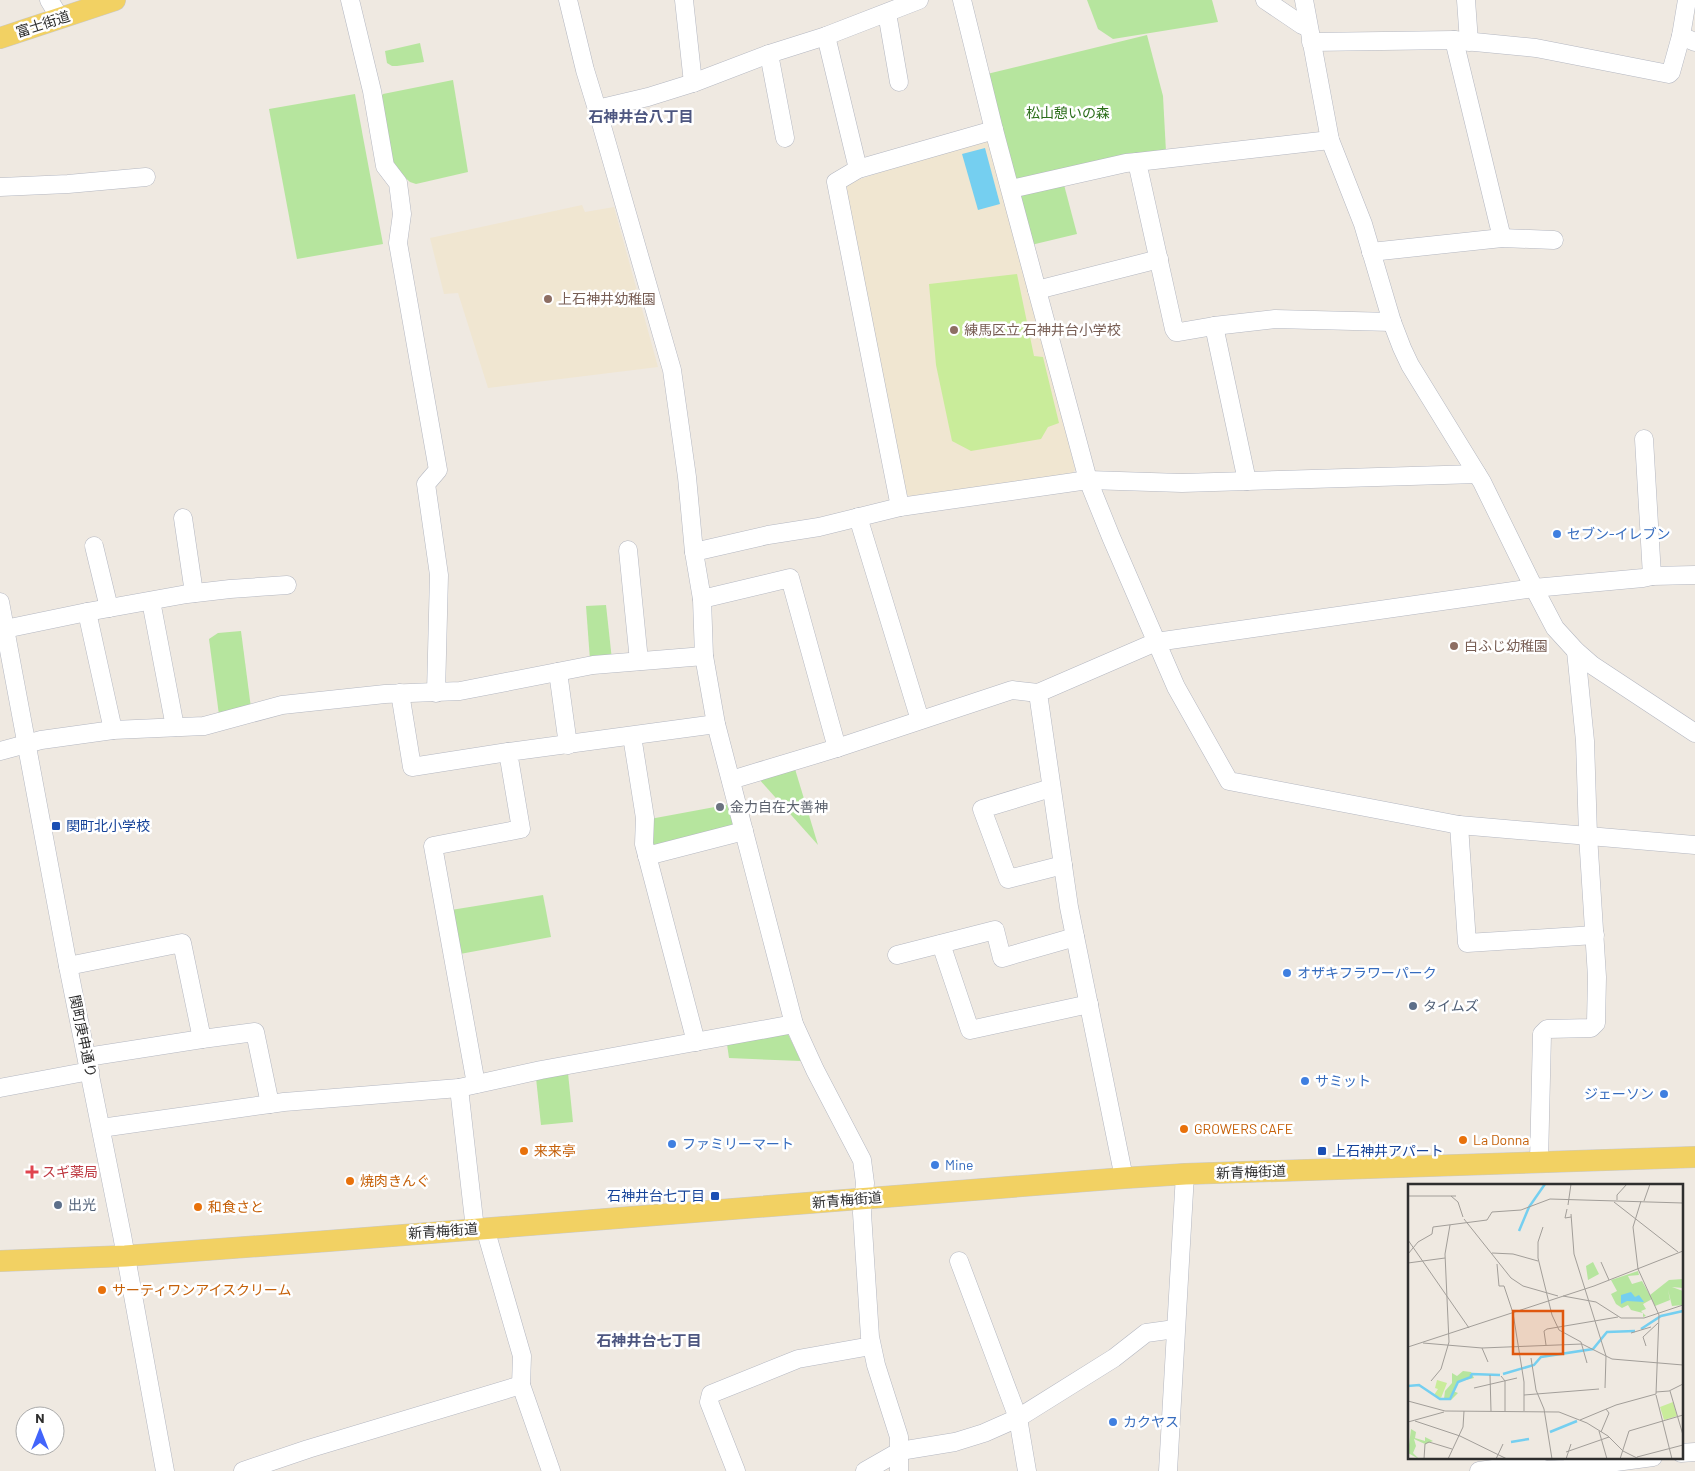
<svg xmlns="http://www.w3.org/2000/svg" width="1695" height="1471" font-family="Barlow,'Noto Sans JP',sans-serif">
	<style>
		.education { fill: #f0e6d1 }
		.green { fill: #b6e59e }
		.pitch { fill: #c9ec9a }
		.water { fill: #75cff0 }
		.lines { fill: none; stroke-linecap: round; stroke-linejoin: round }
		.minor-casing { stroke: #b4b7c1; stroke-width: 19 }
		.major-casing { stroke: #c9c9c9; stroke-width: 22 }
		.minor { stroke: #fff; stroke-width: 18 }
		.major { stroke: #f2d163; stroke-width: 21 }
		.education-dot { fill: #8d6e63; stroke: #fff; stroke-width: 2 }
		.shop-dot { fill: #3f7fe0; stroke: #fff; stroke-width: 2 }
		.worship-dot { fill: #6b7280; stroke: #fff; stroke-width: 2 }
		.transit-dot { fill: #1a4fb4; stroke: #fff; stroke-width: 2 }
		.service-dot { fill: #5c6f8a; stroke: #fff; stroke-width: 2 }
		.food-dot { fill: #e8710a; stroke: #fff; stroke-width: 2 }
		.health-dot { fill: #e0444e; stroke: #fff; stroke-width: 2 }
		.labels { text-anchor: middle; stroke-width: 5; stroke-linejoin: round; paint-order: stroke }
		.street-label { font-size: 14px; fill: #2e2e2e; stroke: #fff }
		.park-label { font-size: 14px; fill: #2c6e1b; stroke: #fff }
		.education-label { font-size: 14px; fill: #785e54; stroke: #fff; text-anchor: start }
		.shop-label { font-size: 14px; fill: #366cbe; stroke: #fff; text-anchor: start }
		.worship-label { font-size: 14px; fill: #5b616d; stroke: #fff; text-anchor: start }
		.transit-label { font-size: 14px; fill: #164399; stroke: #fff; text-anchor: start }
		.service-label { font-size: 14px; fill: #4e5e75; stroke: #fff; text-anchor: start }
		.food-label { font-size: 14px; fill: #c56008; stroke: #fff; text-anchor: start }
		.health-label { font-size: 14px; fill: #be3a42; stroke: #fff; text-anchor: start }
		.neighbourhood-label { font-size: 15px; font-weight: bold; fill: #4d5680; stroke: #fff }
		.inset-river { fill: none; stroke: #75cff0; stroke-width: 2.5 }
		.inset-road { fill: none; stroke: #a29e99; stroke-width: 1 }
		.view { fill: #df570e; fill-opacity: 0.15; stroke: #df570e; stroke-width: 2.5 }
		.inset-edge { fill: none; stroke: #2e2e2e; stroke-width: 2.5 }
	</style>
	<rect width="100%" height="100%" fill="#efe9e1"/>
	<g class="education">
		<polygon points="984,139 991,143 1075,469 1072,474 910,496 904,493 846,189 848,183"/>
		<polygon points="582,205 585,212 614,207 658,367 488,388 458,293 444,294 430,238"/>
	</g>
	<g class="green">
		<polygon points="1087,0 1212,0 1218,22 1113,39 1098,29"/>
		<polygon points="1147,35 1163,96 1166,152 1013,185 987,74"/>
		<polygon points="420,43 424,62 397,66 392,66 387,63 385,51"/>
		<polygon points="453,80 468,172 416,184 410,182 392,166 379,100 383,94"/>
		<polygon points="355,94 383,244 297,259 269,109"/>
		<polygon points="1063,181 1077,234 1031,245 1018,192"/>
		<polygon points="606,605 612,660 590,660 586,606"/>
		<polygon points="241,631 251,708 219,715 209,639 218,633"/>
		<polygon points="795,769 818,845 758,778"/>
		<polygon points="731,804 735,824 657,849 651,843 650,819"/>
		<polygon points="543,895 551,937 460,954 451,910"/>
		<polygon points="787,1032 801,1061 729,1058 727,1044"/>
		<polygon points="568,1073 573,1122 541,1125 536,1078"/>
	</g>
	<polygon class="pitch" points="1017,274 1034,356 1043,357 1059,423 1048,427 1041,439 971,451 952,441 936,365 929,284"/>
	<polygon class="water" points="985,148 1000,204 978,210 962,154"/>
	<g class="lines">
		<g class="minor-casing">
			<g id="minor">
				<polyline points="49,0 60,18"/>
				<polyline points="350,0 372,91 385,166 398,183 402,214 398,243 438,470 426,484 439,575 436,693"/>
				<polyline points="568,0 585,70 597,109 672,370 687,477 694,552 702,599 704,656 716,724 794,1024 815,1070 862,1160 865,1183 862,1213 870,1337 876,1365 899,1437 899,1471"/>
				<polyline points="684,0 693,83"/>
				<polyline points="962,0 994,130 1088,480 1111,537 1176,687 1229,781 1459,825 1695,845"/>
				<polyline points="1265,0 1302,25 1308,27"/>
				<polyline points="1304,0 1330,140 1363,224 1392,322 1402,348 1410,365 1482,482 1534,588 1555,628 1576,651 1592,665 1695,733"/>
				<polyline points="1466,0 1469,42"/>
				<polyline points="887,13 899,82"/>
				<polyline points="826,36 858,169"/>
				<polyline points="1681,36 1695,42"/>
				<polyline points="1454,40 1502,238"/>
				<polyline points="1311,42 1454,40 1536,48 1669,74 1671,72 1681,36 1687,0"/>
				<polyline points="769,54 785,138"/>
				<polyline points="597,109 648,97 693,83 769,54 826,36 919,0"/>
				<polyline points="1330,140 1137,162 1174,329 1176,332 1179,332 1214,326 1275,319 1392,322"/>
				<polyline points="0,187 68,184 146,177"/>
				<polyline points="1011,189 1126,163 1137,162"/>
				<polyline points="1371,252 1502,238 1554,240"/>
				<polyline points="1037,290 1159,259"/>
				<polyline points="1214,326 1247,481"/>
				<polyline points="1644,439 1652,576"/>
				<polyline points="900,507 836,182 858,169 994,130"/>
				<polyline points="858,517 920,720"/>
				<polyline points="183,518 194,593"/>
				<polyline points="94,546 109,608"/>
				<polyline points="628,550 639,661"/>
				<polyline points="694,552 768,535 819,527 900,507 1088,480 1182,483 1477,474"/>
				<polyline points="702,599 790,578 837,748"/>
				<polyline points="151,601 175,727"/>
				<polyline points="0,602 68,966 122,1235 165,1471"/>
				<polyline points="87,612 113,730"/>
				<polyline points="5,629 87,612 187,594 230,589 287,585"/>
				<polyline points="558,672 568,745"/>
				<polyline points="400,693 412,767 508,752"/>
				<polyline points="632,736 645,818 644,844 696,1042"/>
				<polyline points="0,751 41,740 113,730 204,726 282,705 385,694 460,691 593,665 704,656"/>
				<polyline points="731,780 837,748 1012,690 1038,693"/>
				<polyline points="1051,788 982,809 1008,879 1063,865"/>
				<polyline points="1459,825 1467,943 1595,935"/>
				<polyline points="647,856 744,831"/>
				<polyline points="941,944 970,1030 1089,1004"/>
				<polyline points="897,955 995,930 1002,958 1075,937"/>
				<polyline points="68,966 182,943 202,1039 255,1032 270,1104"/>
				<polyline points="87,1057 202,1039"/>
				<polyline points="476,1084 433,846 521,829 508,752 716,724"/>
				<polyline points="0,1088 90,1071"/>
				<polyline points="459,1088 475,1229"/>
				<polyline points="101,1128 284,1102 459,1088 541,1070 794,1024"/>
				<polyline points="1539,1161 1542,1034 1547,1029 1591,1028 1596,1023 1597,977 1588,835 1585,741 1576,651"/>
				<polyline points="1124,1178 1069,907 1038,693 1156,642 1534,588 1643,578 1652,576 1695,575"/>
				<polyline points="485,1228 522,1356 521,1385 551,1471"/>
				<polyline points="959,1261 1018,1418 1027,1471"/>
				<polyline points="1681,1453 1695,1452"/>
				<polyline points="243,1471 308,1449 521,1385"/>
				<polyline points="736,1471 709,1402 711,1394 798,1359 871,1346"/>
				<polyline points="865,1471 900,1451 955,1442 984,1433 1018,1418 1114,1358 1146,1333 1175,1329"/>
				<polyline points="1168,1471 1185,1174"/>
				<polyline points="1479,1471 1529,1464 1546,1470 1565,1469 1653,1457"/>
			</g>
		</g>
		<g class="major-casing">
			<g id="major">
				<polyline points="0,38 115,0"/>
				<polyline points="0,1261 125,1256 328,1241 1124,1178 1185,1174 1695,1157"/>
			</g>
		</g>
		<use href="#minor" class="minor"/>
		<use href="#major" class="major"/>
	</g>
	<g class="education-dot">
		<circle cx="548" cy="299" r="5"/>
		<circle cx="954" cy="330" r="5"/>
		<circle cx="1454" cy="646" r="5"/>
	</g>
	<g class="shop-dot">
		<circle cx="1557" cy="534" r="5"/>
		<circle cx="1287" cy="973" r="5"/>
		<circle cx="1305" cy="1081" r="5"/>
		<circle cx="1664" cy="1094" r="5"/>
		<circle cx="672" cy="1144" r="5"/>
		<circle cx="935" cy="1165" r="5"/>
		<circle cx="1113" cy="1422" r="5"/>
	</g>
	<circle class="worship-dot" cx="720" cy="807" r="5"/>
	<g class="transit-dot">
		<rect x="51" y="821" width="10" height="10" rx="2.5"/>
		<rect x="1317" y="1146" width="10" height="10" rx="2.5"/>
		<rect x="710" y="1191" width="10" height="10" rx="2.5"/>
	</g>
	<g class="service-dot">
		<circle cx="1413" cy="1006" r="5"/>
		<circle cx="58" cy="1205" r="5"/>
	</g>
	<g class="food-dot">
		<circle cx="1184" cy="1129" r="5"/>
		<circle cx="1463" cy="1140" r="5"/>
		<circle cx="524" cy="1151" r="5"/>
		<circle cx="350" cy="1181" r="5"/>
		<circle cx="198" cy="1207" r="5"/>
		<circle cx="102" cy="1290" r="5"/>
	</g>
	<path class="health-dot" d="M29.5 1164.5h5v5h5v5h-5v5h-5v-5h-5v-5h5z"/>
	<g class="labels">
		<g class="street-label">
			<text transform="translate(43 24) rotate(-18)" y="5">富士街道</text>
			<text transform="translate(83 1036) rotate(78)" y="5">関町庚申通り</text>
			<text transform="translate(1251 1172) rotate(-2)" y="5">新青梅街道</text>
			<text transform="translate(847 1200) rotate(-5)" y="5">新青梅街道</text>
			<text transform="translate(443 1231) rotate(-4)" y="5">新青梅街道</text>
		</g>
		<g class="park-label">
			<text x="1068" y="118">松山憩いの森</text>
		</g>
		<g class="education-label">
			<text x="558" y="304">上石神井幼稚園</text>
			<text x="964" y="335">練馬区立 石神井台小学校</text>
			<text x="1464" y="651">白ふじ幼稚園</text>
		</g>
		<g class="shop-label">
			<text x="1567" y="539">セブン-イレブン</text>
			<text x="1297" y="978">オザキフラワーパーク</text>
			<text x="1315" y="1086">サミット</text>
			<text x="1654" y="1099" text-anchor="end">ジェーソン</text>
			<text x="682" y="1149">ファミリーマート</text>
			<text x="945" y="1170">Mine</text>
			<text x="1123" y="1427">カクヤス</text>
		</g>
		<g class="worship-label">
			<text x="730" y="812">金力自在大善神</text>
		</g>
		<g class="transit-label">
			<text x="66" y="831">関町北小学校</text>
			<text x="1332" y="1156">上石神井アパート</text>
			<text x="705" y="1201" text-anchor="end">石神井台七丁目</text>
		</g>
		<g class="service-label">
			<text x="1423" y="1011">タイムズ</text>
			<text x="68" y="1210">出光</text>
		</g>
		<g class="food-label">
			<text x="1194" y="1134">GROWERS CAFE</text>
			<text x="1473" y="1145">La Donna</text>
			<text x="534" y="1156">来来亭</text>
			<text x="360" y="1186">焼肉きんぐ</text>
			<text x="208" y="1212">和食さと</text>
			<text x="112" y="1295">サーティワンアイスクリーム</text>
		</g>
		<g class="health-label">
			<text x="42" y="1177">スギ薬局</text>
		</g>
		<g class="neighbourhood-label">
			<text x="641" y="122">石神井台八丁目</text>
			<text x="649" y="1346">石神井台七丁目</text>
		</g>
	</g>
	<g transform="translate(1408 1184)">
		<rect width="275" height="275" fill="#efe9e1"/>
		<path d="M185,78L191,90L180,96L178,82ZM230,87L231,91L220,92L224,100L234,97L244,115L235,120L238,125L233,127L238,132L235,133V129L223,126L220,121L214,124L208,120L203,110L209,107L203,96ZM275,95V104L264,103L275,107V121L264,122L260,106L262,116L247,122L242,111L261,96ZM55,187L63,188L66,194L50,198L45,207L50,209L43,216L36,215L37,207L44,199V189L49,192ZM3,245L8,248L7,254L17,257V253L25,257L17,260L6,255L8,262L5,269L11,275L0,269Z" fill="#b6e59e"/>
		<path d="M29,196L39,199L33,214L26,211L30,205L27,204ZM265,218L269,232L256,236L252,223Z" fill="#c9ec9a"/>
		<path d="M223,108L227,113L231,111L236,118L219,117L213,120V111Z" fill="#75cff0"/>
		<path class="inset-river" d="M111,47L121,23L137,0M233,145L253,132L275,127M63,190L92,191M95,190L126,181L133,173L185,165L199,148L227,147M0,202L11,201L32,215H42L50,198L63,193V190M142,248L169,237M103,258L121,255"/>
		<path class="inset-road" d="M0,12H48M43,12L50,18L55,33M209,16V11L219,0M236,17L242,0M206,18L270,68M160,21L163,0M159,25L157,34L163,33M163,30L166,70L198,172L197,204M56,35L103,94L115,102L150,112M135,43L130,58V74L144,131L151,146L173,158L179,179M0,56L61,144M84,69L105,70L130,77M0,70L10,58L24,50L25,43L79,36L84,28L113,26L142,15L275,19M193,78L201,96M0,79L37,74M89,80L91,102H96L105,129L116,198V227M155,112L188,118L213,134H236L275,121M223,149L243,143M15,159L74,164L174,160L204,175L275,181M138,161L136,147L139,145L210,133M238,162L235,153L250,139M0,163L186,102L275,67M74,164L80,178M123,174L128,206L136,225M82,191L83,227M93,192L97,197V228M23,197L33,185L41,158L37,70L42,41M66,204L109,194M262,207L275,251M248,208L261,207L275,200M116,211L191,205M248,211L264,275M0,217L37,227L151,228L179,239L200,252L215,267L231,275M136,225L144,275M172,236L208,221L248,210L251,131L230,85L225,43L233,17M7,237L52,252L99,275M0,238L36,228M191,247L199,275M193,248L201,229L198,225M158,268L201,253M229,273L275,261M16,275L17,260L21,258L44,265M40,275L55,243L56,227M88,275L95,260M158,275L163,260M212,275L221,247L275,231"/>
		<path class="view" d="M105,127H155V170H105Z"/>
		<rect width="275" height="275" class="inset-edge"/>
	</g>
	<g transform="translate(40 1431)"><circle r="24" fill="#ffffff" stroke="#ababab"/>
	<path d="M0-4L9 19L0 12L-9 19Z" fill="#4264fb"/>
	<text y="-8" font-size="14" font-weight="bold" text-anchor="middle" fill="#2e2e2e">N</text>
	</g>
</svg>
